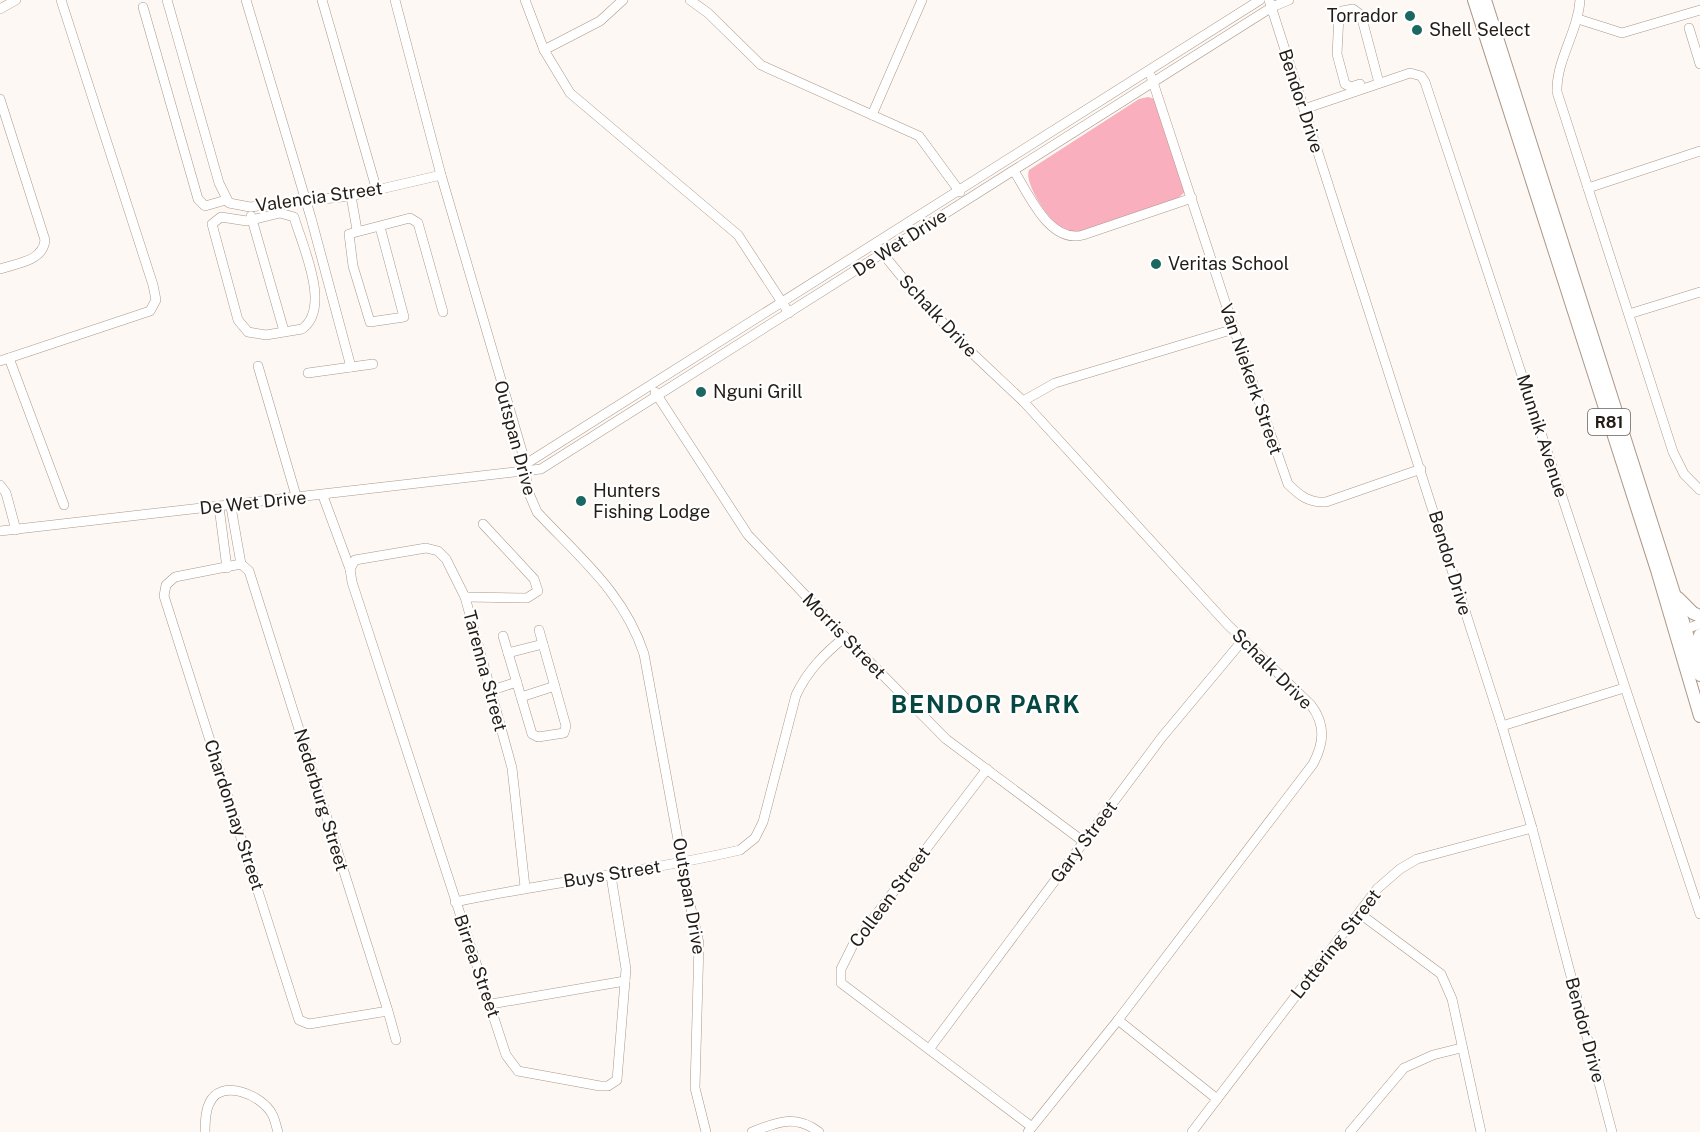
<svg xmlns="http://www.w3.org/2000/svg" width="1700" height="1132" font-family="'Public Sans',sans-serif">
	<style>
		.green { fill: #faafbe }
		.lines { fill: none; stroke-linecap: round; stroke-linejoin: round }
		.minor-casing { stroke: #ad9787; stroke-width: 10 }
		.major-casing { stroke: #ad9787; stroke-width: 14 }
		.minor { stroke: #fff; stroke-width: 9 }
		.major { stroke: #fff; stroke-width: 12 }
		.poi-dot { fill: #1b6761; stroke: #fff; stroke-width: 2 }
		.labels { text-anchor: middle; stroke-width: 4.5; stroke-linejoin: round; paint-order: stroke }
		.shield { fill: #fff; stroke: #66605c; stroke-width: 1.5 }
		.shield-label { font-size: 16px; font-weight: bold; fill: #241c16 }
		.poi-label { font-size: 18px; fill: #241c16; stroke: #fff; text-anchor: start }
		.street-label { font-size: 18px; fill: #241c16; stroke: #fff }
		.district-label { font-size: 24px; font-weight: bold; letter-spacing: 1.5px; fill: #064742; stroke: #fff }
	</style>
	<rect width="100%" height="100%" fill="#fdf8f4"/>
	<path class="green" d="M1148,97L1155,99L1185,192L1177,199L1078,232C1074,232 1068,232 1064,231C1051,224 1023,183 1029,170L1139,99Z"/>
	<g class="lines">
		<g class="minor-casing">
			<g id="minor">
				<polyline points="167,0 219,183 229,203 250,207 351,196 441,175"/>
				<polyline points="246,0 311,218 351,367"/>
				<polyline points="322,0 377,191"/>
				<path d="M395,0L441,175L523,455L528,491L537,512C580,558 624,593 644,654L689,900L699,943L695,1088L706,1132"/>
				<polyline points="525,0 544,50 570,93 738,235 789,313"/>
				<polyline points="690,0 708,13 761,65 919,136 960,192"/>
				<polyline points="1269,0 1502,726 1532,828 1612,1132"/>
				<path d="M1580,0C1578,32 1556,60 1557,92L1673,452L1684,474L1700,490"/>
				<polyline points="143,7 198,199 205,206 226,200"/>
				<polyline points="0,9 16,0"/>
				<polyline points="1578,19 1622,33 1700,10"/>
				<polyline points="1689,28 1700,64"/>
				<polyline points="544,50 600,21 623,0"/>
				<path d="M1151,76L1234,329L1288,484C1300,496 1309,503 1326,502L1421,469"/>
				<polyline points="1360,84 1351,87 1345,84 1337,54 1339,15 1342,11 1353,9 1361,15 1379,83"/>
				<path d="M0,99L45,240C43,261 18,263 0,269"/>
				<polyline points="1304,109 1410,73 1421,76 1425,82 1700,914"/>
				<polyline points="872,115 922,0"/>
				<path d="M1014,171C1029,194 1049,244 1083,235L1192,198"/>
				<polyline points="1588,188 1700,151"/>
				<polyline points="351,196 357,230"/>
				<path d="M280,213L294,217C302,245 332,308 302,329L266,335L248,332L238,320L212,224L221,217L247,221Z"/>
				<polyline points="251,216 284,331"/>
				<polyline points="380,227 404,317 370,322 353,266 349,234 410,218 418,223 443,312"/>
				<path d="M875,244L914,292L972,353L1023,401L1227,624L1311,705C1326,725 1324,743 1313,764L1118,1020L1028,1132"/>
				<polyline points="1629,314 1700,292"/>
				<polyline points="9,358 64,505"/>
				<polyline points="0,361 150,311 156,300 153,285 61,0"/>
				<polyline points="258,366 297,499"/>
				<polyline points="308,373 373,364"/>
				<polyline points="655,392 748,535 845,637 946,739 1084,842"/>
				<polyline points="1023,401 1055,383 1234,329"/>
				<polyline points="521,467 1260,0"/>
				<polyline points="0,485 6,493 16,530"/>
				<polyline points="323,496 350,569"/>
				<polyline points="219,507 227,568"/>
				<polyline points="231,507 241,564"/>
				<polyline points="0,531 541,469 1272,7 1289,0"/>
				<polyline points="465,597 527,598 538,591 534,579 483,524"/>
				<polyline points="1682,630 1700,624"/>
				<polyline points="503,636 532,734 538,737 564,733 566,726 539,630"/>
				<polyline points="508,653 543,644"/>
				<polyline points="489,691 517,682"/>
				<polyline points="521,697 555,686"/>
				<polyline points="1502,726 1624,688"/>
				<polyline points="987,769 853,945 841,969 841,983 1032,1127"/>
				<polyline points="525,887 512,768 465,597 446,559 438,551 426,548 355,560 350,569 352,582 506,1055 518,1071 600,1086 608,1086 617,1080 626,969 611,876"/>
				<path d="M455,902C550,882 646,872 740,850L755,838L763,822L796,695C808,670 824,654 845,637"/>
				<polyline points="1359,913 1441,974 1452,999 1481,1132"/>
				<polyline points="491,1004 625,981"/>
				<polyline points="388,1011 309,1024 299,1020 164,596 166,585 175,577 241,564 249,571 388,1011 396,1040"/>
				<polyline points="1118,1020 1217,1099"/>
				<polyline points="930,1048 1162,737 1243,640"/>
				<path d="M205,1132C205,1123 205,1112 209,1104C220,1077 262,1095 272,1114C275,1119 276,1126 278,1132"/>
				<path d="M752,1132C777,1122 795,1114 819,1132"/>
				<polyline points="1192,1132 1377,889 1400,869 1417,859 1532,828"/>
				<polyline points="1350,1132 1404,1068 1433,1055 1461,1048"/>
			</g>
		</g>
		<g class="major-casing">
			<g id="major">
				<polyline points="1474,0 1657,570 1700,716"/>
				<polyline points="1485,0 1700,675"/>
				<polyline points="1678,598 1693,613 1700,616"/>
				<polyline points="1698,658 1700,635"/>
			</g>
		</g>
		<use href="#minor" class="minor"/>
		<use href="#major" class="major"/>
	</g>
	<g class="poi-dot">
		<circle cx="1410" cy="16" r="6"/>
		<circle cx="1417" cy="30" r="6"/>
		<circle cx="1156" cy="264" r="6"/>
		<circle cx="701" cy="392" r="6"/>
		<circle cx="581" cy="501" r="6"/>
	</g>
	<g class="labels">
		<rect class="shield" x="1588" y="409" width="42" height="26" rx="4.5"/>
		<g class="shield-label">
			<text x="1609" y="428">R81</text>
		</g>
		<g class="poi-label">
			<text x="1398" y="22" text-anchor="end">Torrador</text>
			<text x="1429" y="36">Shell Select</text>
			<text x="1168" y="270">Veritas School</text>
			<text x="713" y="398">Nguni Grill</text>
			<text x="593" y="497">Hunters<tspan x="593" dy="21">Fishing Lodge</tspan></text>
		</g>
		<g class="street-label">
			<text transform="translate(1301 101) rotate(72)" y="6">Bendor Drive</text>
			<text transform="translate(319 197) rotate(-8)" y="6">Valencia Street</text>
			<text transform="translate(900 243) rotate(-33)" y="6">De Wet Drive</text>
			<text transform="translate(938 316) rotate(47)" y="6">Schalk Drive</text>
			<text transform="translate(1251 379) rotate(71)" y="6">Van Niekerk Street</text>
			<text transform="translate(1542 436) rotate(72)" y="6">Munnik Avenue</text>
			<text transform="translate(515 438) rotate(75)" y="6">Outspan Drive</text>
			<text transform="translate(253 503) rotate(-6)" y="6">De Wet Drive</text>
			<text transform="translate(1450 563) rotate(73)" y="6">Bendor Drive</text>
			<text transform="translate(844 636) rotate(46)" y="6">Morris Street</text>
			<text transform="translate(1272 669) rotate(45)" y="6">Schalk Drive</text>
			<text transform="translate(485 671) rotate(75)" y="6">Tarenna Street</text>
			<text transform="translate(321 800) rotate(73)" y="6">Nederburg Street</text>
			<text transform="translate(234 815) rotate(72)" y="6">Chardonnay Street</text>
			<text transform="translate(1084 842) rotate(-53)" y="6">Gary Street</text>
			<text transform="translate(612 874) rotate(-9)" y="6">Buys Street</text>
			<text transform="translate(689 896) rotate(80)" y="6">Outspan Drive</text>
			<text transform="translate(890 897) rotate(-53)" y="6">Colleen Street</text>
			<text transform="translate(1336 944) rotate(-52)" y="6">Lottering Street</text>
			<text transform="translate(477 966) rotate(71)" y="6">Birrea Street</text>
			<text transform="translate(1585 1030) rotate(75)" y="6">Bendor Drive</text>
		</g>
		<g class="district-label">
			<text x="986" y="713">BENDOR PARK</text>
		</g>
	</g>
</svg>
